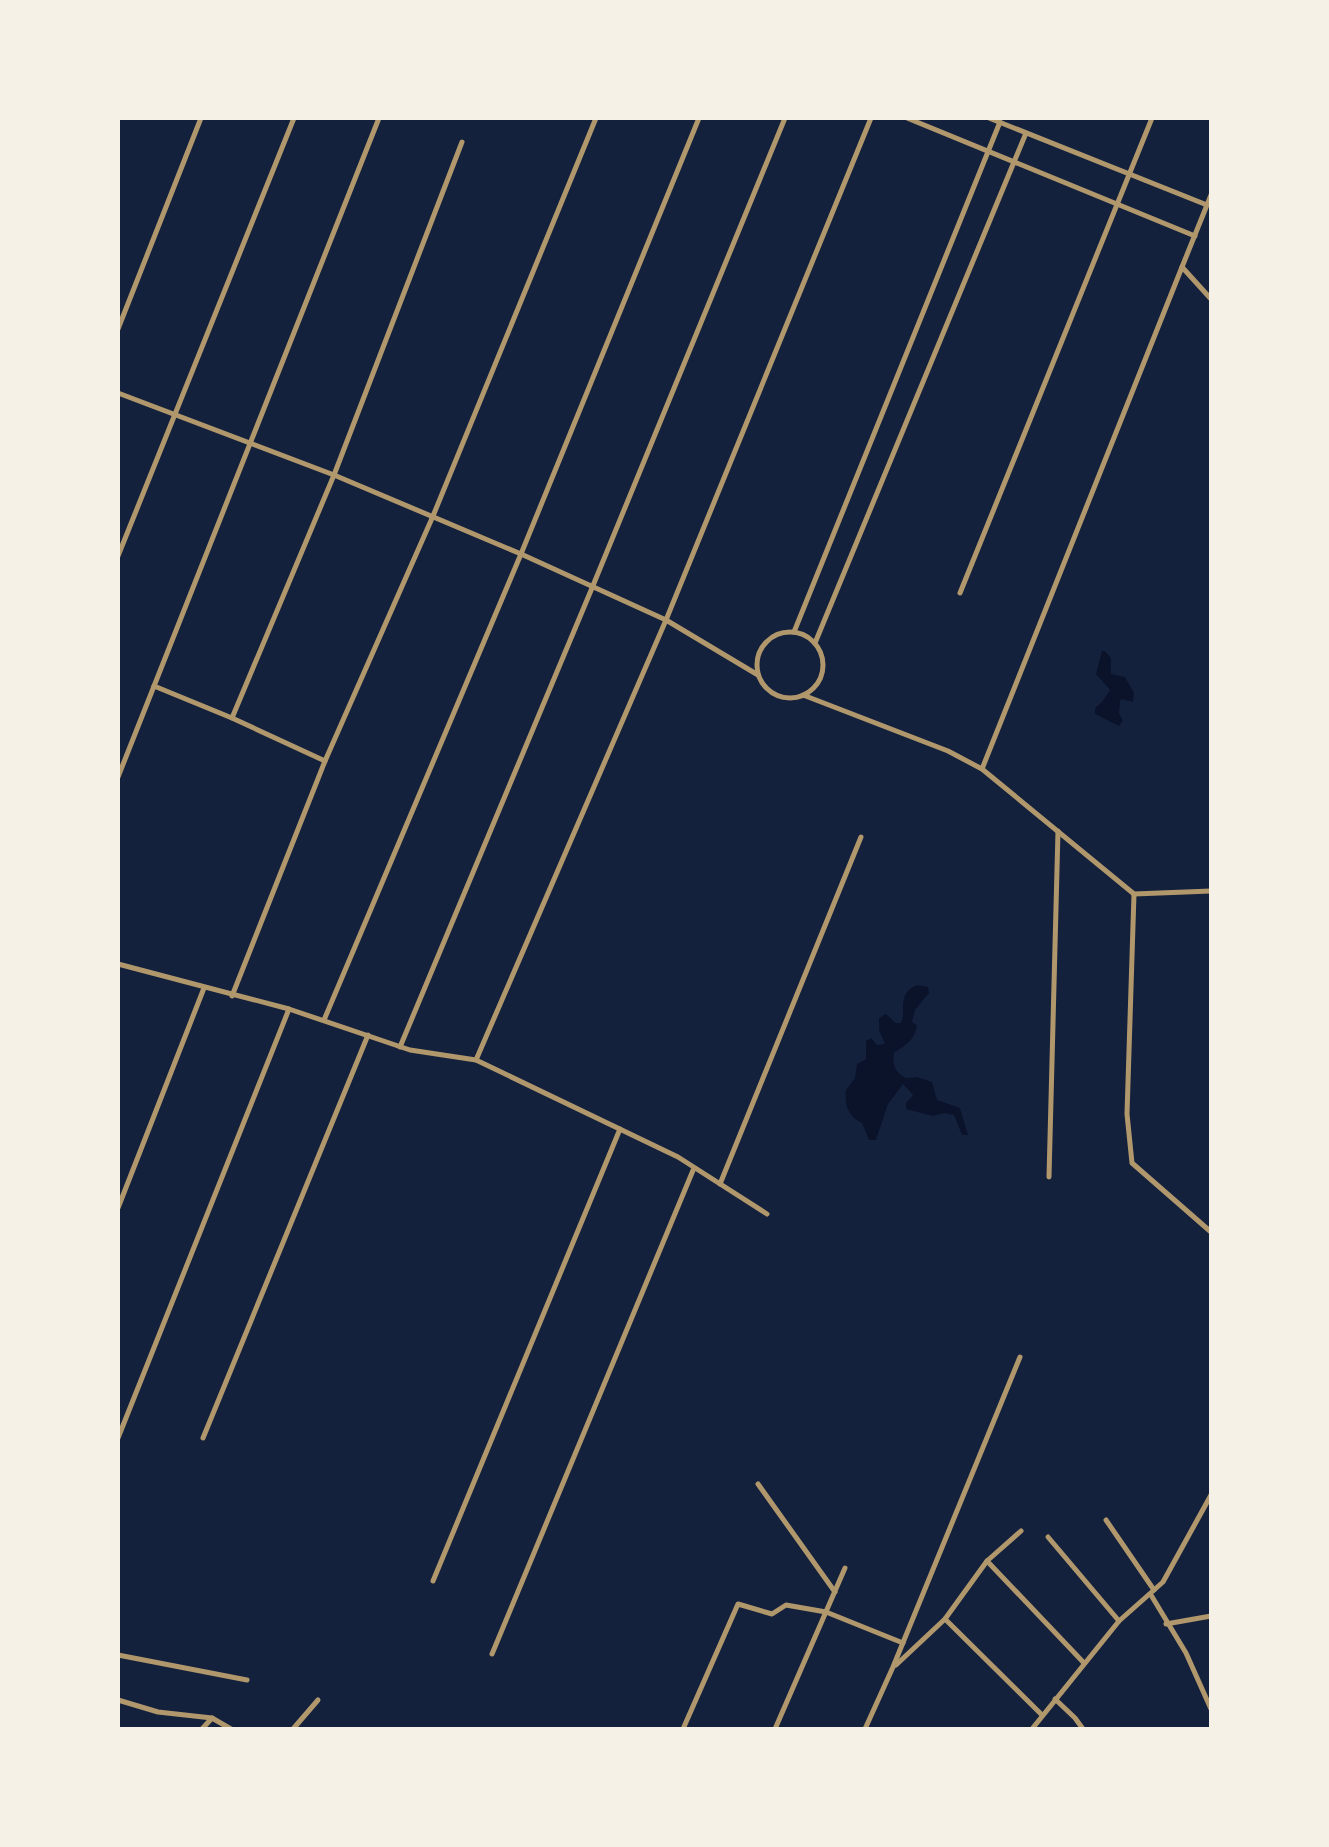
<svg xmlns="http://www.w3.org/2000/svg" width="1329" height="1847" font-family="'Exo 2',sans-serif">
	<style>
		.water { fill: #0b132b }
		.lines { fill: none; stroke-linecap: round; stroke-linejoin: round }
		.minor { stroke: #b1986c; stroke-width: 5 }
	</style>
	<rect width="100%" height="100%" fill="#14213d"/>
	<g class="water">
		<polygon points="1102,651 1105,651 1111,658 1111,674 1125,677 1134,693 1133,702 1122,699 1120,701 1119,713 1123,721 1119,726 1095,714 1095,708 1102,702 1110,690 1096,674"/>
		<path d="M917,985L928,987L929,993L915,1010L912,1022L917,1025C915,1041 905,1045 894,1053C892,1064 895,1073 906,1078L917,1077L932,1082L937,1100L960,1108L968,1135H962L954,1115L945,1113L933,1116L906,1109V1103L913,1095L903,1084L888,1104L876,1140H869L862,1123C848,1117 844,1104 846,1090L855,1078L857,1064L866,1059V1041L871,1038L877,1045L885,1044L879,1030V1018L886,1014L896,1023H901C907,1009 896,994 917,985Z"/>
	</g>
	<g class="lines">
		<g class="minor">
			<polyline points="907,118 1195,236"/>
			<polyline points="989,118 1207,205"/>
			<polyline points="1211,195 1182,267 1211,299"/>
			<polyline points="118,329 201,118"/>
			<polyline points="118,393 334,475 521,554 666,620 758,675"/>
			<polyline points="118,556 294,118"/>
			<polyline points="960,593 1152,118"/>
			<polyline points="794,632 1000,122"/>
			<circle cx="790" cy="665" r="33"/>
			<polyline points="815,643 1026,133"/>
			<polyline points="154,686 232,718 325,761"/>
			<polyline points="803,695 948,751 982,769 1134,894 1211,891"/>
			<polyline points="232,718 334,475 462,142"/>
			<polyline points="982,769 1182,267"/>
			<polyline points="118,777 379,118"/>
			<polyline points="1134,894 1127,1114 1132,1163 1211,1232"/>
			<polyline points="118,964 289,1009 410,1050 476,1060 678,1157 767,1214"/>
			<polyline points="232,996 325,761 433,516 596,118"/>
			<polyline points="324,1020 521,554 699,118"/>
			<polyline points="400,1047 592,588 785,118"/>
			<polyline points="476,1060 666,620 871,118"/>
			<polyline points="1049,1177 1058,831"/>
			<polyline points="720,1184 861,837"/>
			<polyline points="118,1208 204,988"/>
			<polyline points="118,1438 289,1009"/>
			<polyline points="203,1438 368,1035"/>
			<polyline points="758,1484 835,1592"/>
			<polyline points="1106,1520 1154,1590"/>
			<polyline points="1021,1531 987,1561 1084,1663"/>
			<polyline points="1048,1537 1119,1621"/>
			<polyline points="433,1581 620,1129"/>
			<polyline points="1151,1595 1186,1653 1211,1709"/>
			<polyline points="945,1619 1042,1715"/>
			<polyline points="1166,1624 1211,1616"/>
			<polyline points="492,1654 694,1168"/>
			<polyline points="118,1655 247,1680"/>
			<polyline points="896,1665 945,1619 987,1561"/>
			<polyline points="1055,1699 1075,1718 1083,1729"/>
			<polyline points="118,1700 158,1712 212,1718"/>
			<polyline points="202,1729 212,1718 231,1729"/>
			<polyline points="293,1729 318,1700"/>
			<polyline points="683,1729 738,1604 772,1614 786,1605 826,1612 903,1643"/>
			<polyline points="775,1729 845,1568"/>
			<polyline points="865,1729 893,1667 1020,1357"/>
			<polyline points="1032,1729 1119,1621 1163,1582 1211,1495"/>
		</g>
	</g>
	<rect width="1329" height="1847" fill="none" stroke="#f6f1e7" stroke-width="240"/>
</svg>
